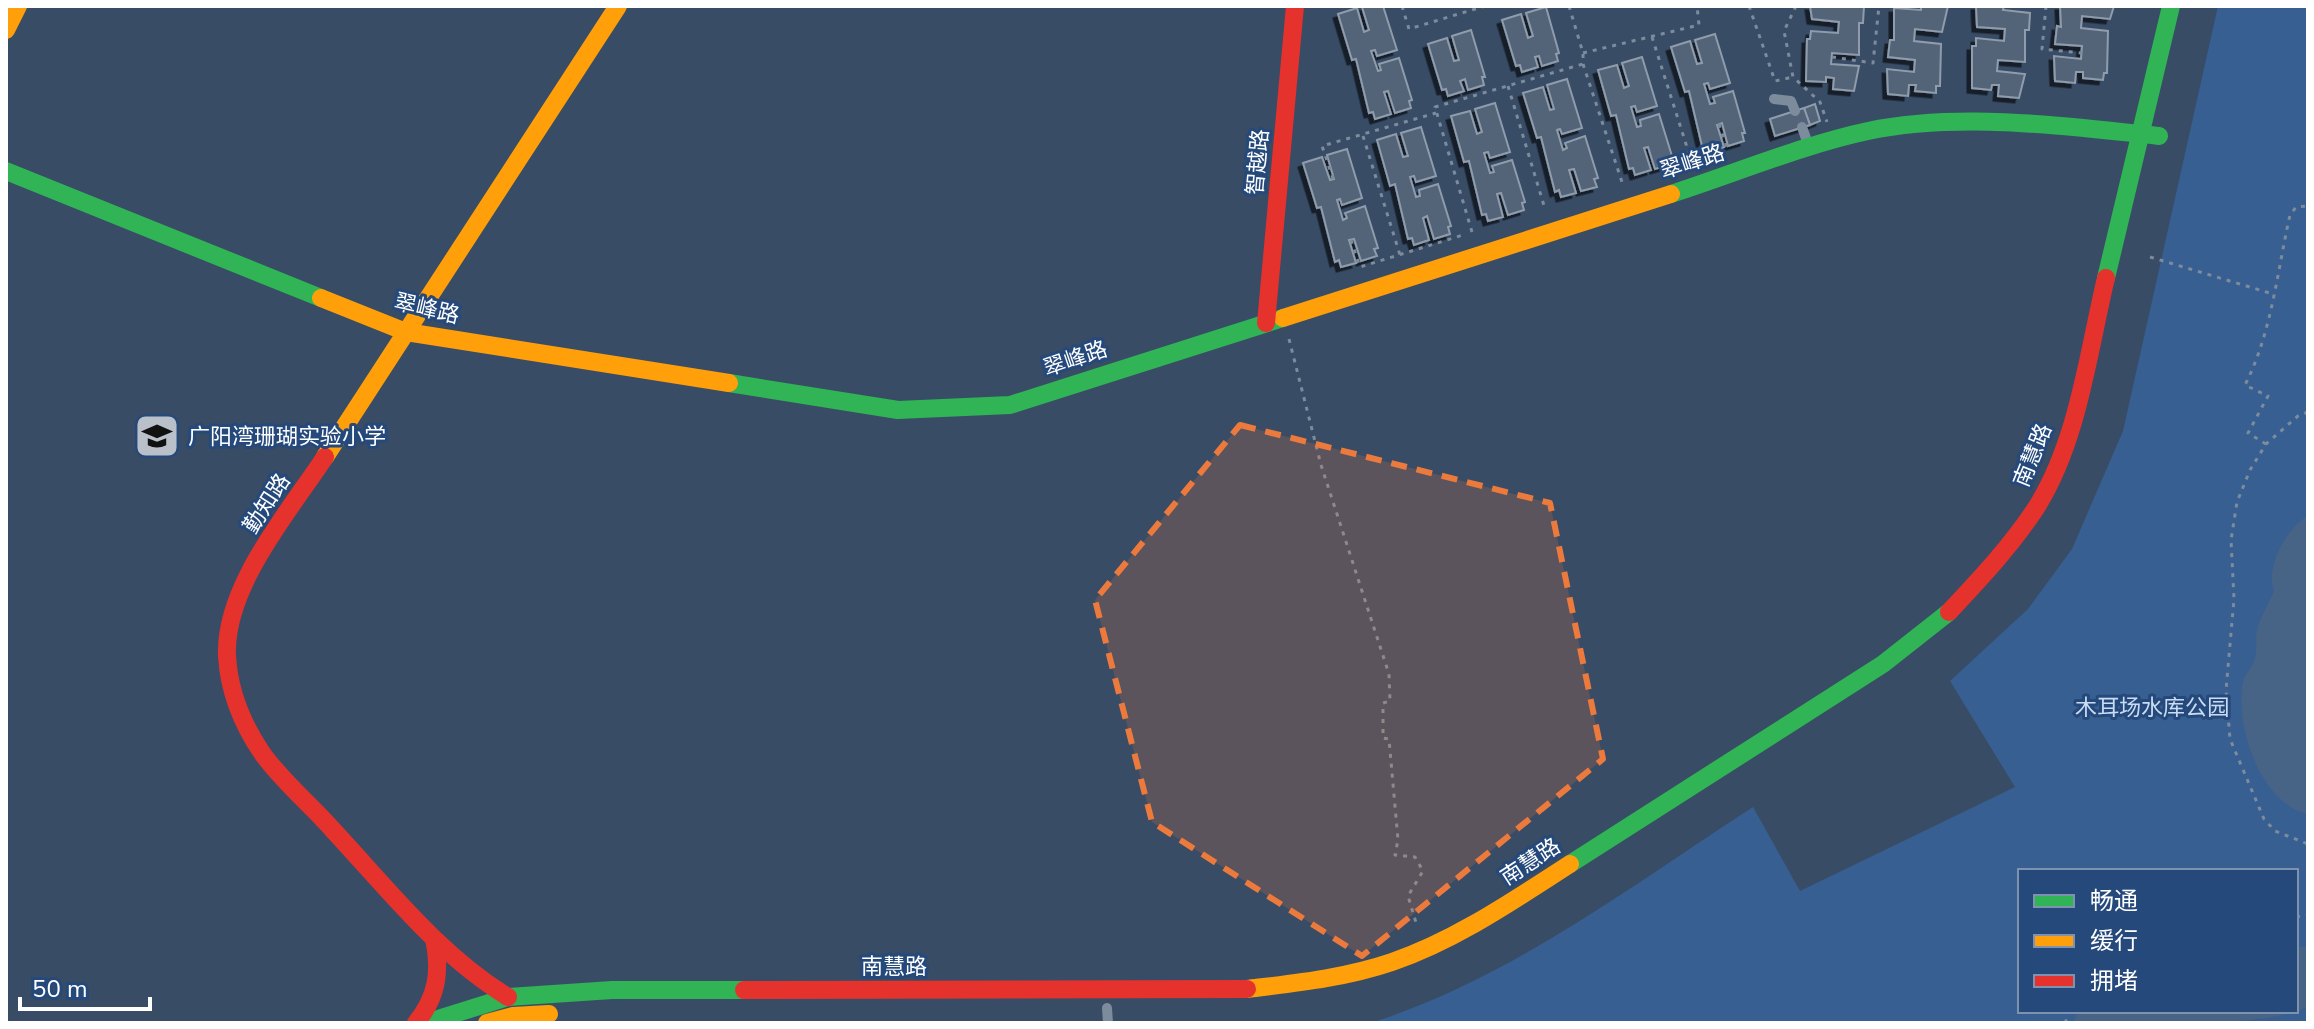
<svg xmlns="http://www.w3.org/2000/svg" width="2314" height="1029" font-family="'Nunito Sans','Noto Sans SC',sans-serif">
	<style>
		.green { fill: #375f91; fill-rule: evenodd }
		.water { fill: #476386 }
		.building { fill: #526378; stroke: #8f9cac; stroke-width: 2; filter: url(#shadow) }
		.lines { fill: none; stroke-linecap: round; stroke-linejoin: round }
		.path { stroke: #7c8c9d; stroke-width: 3; stroke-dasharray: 4 6; stroke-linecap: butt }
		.lane { stroke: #7c8c9d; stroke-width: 10 }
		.fast { stroke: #30b455; stroke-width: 18 }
		.slow { stroke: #ff9f0a; stroke-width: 18 }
		.jam { stroke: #e5322d; stroke-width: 18 }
		.marked { fill: #ed7a3d; fill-opacity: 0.2; stroke: #ed7a3d; stroke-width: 6; stroke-dasharray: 16 10; stroke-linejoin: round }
		.labels { text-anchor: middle; stroke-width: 6; stroke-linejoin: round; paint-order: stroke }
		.street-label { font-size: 22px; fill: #fff; stroke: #24497a }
		.poi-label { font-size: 22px; fill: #fff; stroke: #24497a; text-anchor: start }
		.park-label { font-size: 22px; fill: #c9dcf4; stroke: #24497a }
	</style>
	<defs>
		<filter id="shadow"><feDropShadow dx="-4.5" dy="4.5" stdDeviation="0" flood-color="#0009"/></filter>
	</defs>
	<rect width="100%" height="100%" fill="#384c66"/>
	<path class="green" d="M2218,6H2308V1023H1371C1511,978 1631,886 1753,807L1800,891L2015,787L1950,681L2028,609L2072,549L2123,431ZM2020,871H2296V1011H2020Z"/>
	<g class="water">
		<path d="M2308,516V814C2261,805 2234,725 2243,682C2244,674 2252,668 2254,661C2258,650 2255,641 2257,630C2260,617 2269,603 2274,591C2265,567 2286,528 2308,516Z"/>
		<path d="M2296,947H2308V1007C2261,1029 2130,1023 2073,1023L2078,1011H2296Z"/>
	</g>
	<g class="building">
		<polygon points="1383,6 1397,50 1377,56 1375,50 1371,51 1378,71 1381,70 1379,64 1399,58 1412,100 1409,101 1411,108 1395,113 1388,91 1384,92 1391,114 1375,119 1373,112 1369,113 1356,59 1352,60 1338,14 1357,8 1364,32 1369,30 1362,7"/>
		<polygon points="1810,6 1864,6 1863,23 1859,23 1859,55 1832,53 1831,64 1859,66 1854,91 1833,89 1834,78 1826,77 1826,82 1806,81 1807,39 1810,39 1811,31 1838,33 1839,22 1812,19"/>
		<polygon points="1921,6 1948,6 1942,32 1915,29 1914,41 1941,44 1940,86 1936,86 1936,93 1915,91 1916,85 1909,85 1908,96 1888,94 1887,69 1914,72 1915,60 1888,57 1890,40 1894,40 1894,8 1921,10"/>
		<polygon points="1976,6 2004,6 2003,10 2030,13 2029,30 2025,30 2025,62 1998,60 1997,71 2025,74 2019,98 1998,96 1999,85 1992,85 1991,90 1972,88 1972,46 1976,46 1976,38 2004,41 2005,29 1977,27"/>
		<polygon points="2060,6 2114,6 2110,19 2082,16 2081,28 2108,31 2107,73 2104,73 2103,80 2083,78 2083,72 2076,72 2075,83 2055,81 2054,56 2081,59 2082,46 2055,44 2057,26 2061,27"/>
		<polygon points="1546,7 1559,53 1556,54 1558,61 1542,66 1539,56 1535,57 1538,67 1522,72 1520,65 1516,66 1502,20 1521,14 1528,38 1533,36 1526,13"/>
		<polygon points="1471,30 1485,77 1482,77 1484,85 1468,90 1465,79 1460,81 1464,91 1448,96 1446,89 1442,90 1428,44 1447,38 1454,61 1459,60 1452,36"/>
		<polygon points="1715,34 1730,83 1710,89 1708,83 1704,84 1710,104 1715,103 1713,97 1733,91 1745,133 1742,133 1744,141 1728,146 1722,123 1717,125 1724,147 1709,152 1706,145 1702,146 1689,91 1685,92 1671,47 1690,41 1697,64 1702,63 1695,40"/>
		<polygon points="1642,57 1657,106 1637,112 1635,106 1631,107 1637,127 1641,126 1640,120 1659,114 1672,156 1669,157 1671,164 1655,169 1648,147 1644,148 1651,170 1635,175 1633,168 1629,169 1616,115 1611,116 1598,70 1617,65 1624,88 1629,86 1622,63"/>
		<polygon points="1567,79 1582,128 1562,134 1560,129 1557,130 1563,150 1567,148 1565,143 1585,136 1598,178 1594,179 1597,187 1581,191 1574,169 1569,170 1576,193 1561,197 1559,190 1555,192 1541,137 1537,138 1523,93 1543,87 1550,110 1554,109 1547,85"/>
		<polygon points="1495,103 1510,152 1490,158 1488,152 1484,153 1490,173 1494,172 1492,166 1512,160 1525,202 1522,203 1524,210 1508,215 1501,193 1497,194 1503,217 1488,221 1486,214 1482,215 1469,161 1464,162 1451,116 1470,111 1477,134 1482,132 1475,109"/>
		<polygon points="1815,104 1820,121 1810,125 1804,108"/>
		<polygon points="1804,108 1810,125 1775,136 1770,119"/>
		<polygon points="1421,127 1436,176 1416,182 1414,176 1410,177 1416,197 1420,196 1419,190 1438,184 1451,226 1448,227 1450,234 1434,239 1427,216 1423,218 1429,240 1414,245 1412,238 1408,239 1395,184 1390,186 1377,140 1396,134 1403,157 1408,156 1401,133"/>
		<polygon points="1347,149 1362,198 1342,205 1340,199 1337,200 1343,220 1347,218 1345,213 1365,206 1378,248 1374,249 1377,256 1361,261 1354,239 1349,240 1356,263 1341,267 1339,260 1335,262 1321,207 1317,208 1303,163 1322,157 1330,180 1334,179 1327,155"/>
	</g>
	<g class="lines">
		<g class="path">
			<polyline points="1402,6 1409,29 1485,6"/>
			<polyline points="1569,6 1583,53 1583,64 1623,185"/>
			<polyline points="1749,6 1775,81 1793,77"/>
			<polyline points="1796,6 1784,31 1793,77 1820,102 1827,122"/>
			<polyline points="2046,6 2042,49 2082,53"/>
			<polyline points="1652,37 1692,163"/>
			<polyline points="1583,53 1699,25 1697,6"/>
			<polyline points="1832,57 1873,63 1879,6"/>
			<polyline points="1508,86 1545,209"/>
			<polyline points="1719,124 1728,151"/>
			<polyline points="1363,136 1400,255"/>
			<polyline points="1333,179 1322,146 1436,113"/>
			<polyline points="1472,232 1435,107 1583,64"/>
			<polyline points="1351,240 1360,267 1463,235"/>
			<polyline points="2150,257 2273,294"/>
			<polyline points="1289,339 1321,465 1389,674 1390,701 1383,703 1383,738 1389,739 1398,840 1395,855 1415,857 1423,871 1408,896 1417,926"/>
			<polyline points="2308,412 2298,416 2266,444 2250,470 2237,502 2231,540 2234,599 2226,690 2230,739 2264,819 2275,831 2308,844"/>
			<path d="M2266,444L2248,433L2268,396L2245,385C2272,332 2277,272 2290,215L2296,207L2308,206"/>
			<polyline points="2296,917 2308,915"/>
			<polyline points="2065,1023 2070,1011"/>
		</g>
		<g class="lane">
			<polyline points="1774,99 1791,101 1795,111"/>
			<polyline points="1802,127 1809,147"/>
			<polyline points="1107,1008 1108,1023"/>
		</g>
		<g class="fast">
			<polyline points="6,171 321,298"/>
			<path d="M1671,194C1733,174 1806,144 1868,131C1959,112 2068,126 2159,136"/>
			<polyline points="2106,278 2171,6"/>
			<polyline points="729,383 898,410 1010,405 1283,318"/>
			<polyline points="1570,864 1883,664 1949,612"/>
			<polyline points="425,1023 508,997 612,990 744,990"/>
		</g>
		<g class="slow">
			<polyline points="6,30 18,6"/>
			<polyline points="321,298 406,332 729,383"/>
			<polyline points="1283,318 1671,194"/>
			<polyline points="325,457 618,6"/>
			<path d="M1247,989C1296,983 1345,978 1392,962C1456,940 1514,900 1570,864"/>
			<polyline points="487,1023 513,1016 549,1014"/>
		</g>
		<g class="jam">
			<polyline points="1266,323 1295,6"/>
			<path d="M325,457C288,513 224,587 227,656C229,691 243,725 262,753C281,780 310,804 332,829C387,888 439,955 508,997"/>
			<path d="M1949,612C1980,579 2011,546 2036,508C2078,442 2088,353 2106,278"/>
			<polyline points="744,990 1247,989"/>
			<path d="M416,1023C437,997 441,972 434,939"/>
		</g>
	</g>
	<path class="marked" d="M1240,425L1550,503L1603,759L1362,956L1152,822L1095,600Z"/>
	<defs>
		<g id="school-square" transform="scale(2.3)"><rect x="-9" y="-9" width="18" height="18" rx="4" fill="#b9c0c9" stroke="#24497a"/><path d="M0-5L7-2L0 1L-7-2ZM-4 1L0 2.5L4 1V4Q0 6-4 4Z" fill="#111"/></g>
	</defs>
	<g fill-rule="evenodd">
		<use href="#school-square" x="157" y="436"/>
	</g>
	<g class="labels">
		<g class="street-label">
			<text transform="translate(1692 161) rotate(-18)" y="8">翠峰路</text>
			<text transform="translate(1257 162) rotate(-85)" y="8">智越路</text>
			<text transform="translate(427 308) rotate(13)" y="8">翠峰路</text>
			<text transform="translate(1075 358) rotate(-19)" y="8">翠峰路</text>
			<text transform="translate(2032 455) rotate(-68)" y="8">南慧路</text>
			<text transform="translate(266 503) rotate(-57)" y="8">勤知路</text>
			<text transform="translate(1530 861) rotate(-33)" y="8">南慧路</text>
			<text x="894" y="974">南慧路</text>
		</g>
		<g class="poi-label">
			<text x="188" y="444">广阳湾珊瑚实验小学</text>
		</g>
		<g class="park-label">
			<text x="2152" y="715">木耳场水库公园</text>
		</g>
	</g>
	<rect width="2314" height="1029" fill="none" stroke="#ffffff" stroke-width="16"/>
	<rect x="2018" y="869" width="280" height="144" fill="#24497a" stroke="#7c92af" stroke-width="2"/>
	<rect x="2034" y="895" width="40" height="12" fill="#30b455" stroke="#7c92af" stroke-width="2"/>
	<text x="2090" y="909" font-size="24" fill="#ffffff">畅通</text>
	<rect x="2034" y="935" width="40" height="12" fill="#ff9f0a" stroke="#7c92af" stroke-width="2"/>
	<text x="2090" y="949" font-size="24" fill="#ffffff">缓行</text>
	<rect x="2034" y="975" width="40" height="12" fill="#e5322d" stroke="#7c92af" stroke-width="2"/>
	<text x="2090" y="989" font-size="24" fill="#ffffff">拥堵</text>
	<path d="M20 997v12h130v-12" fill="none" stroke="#ffffff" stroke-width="4"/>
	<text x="32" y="997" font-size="24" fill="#ffffff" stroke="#24497a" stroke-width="6" paint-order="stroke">50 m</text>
</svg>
